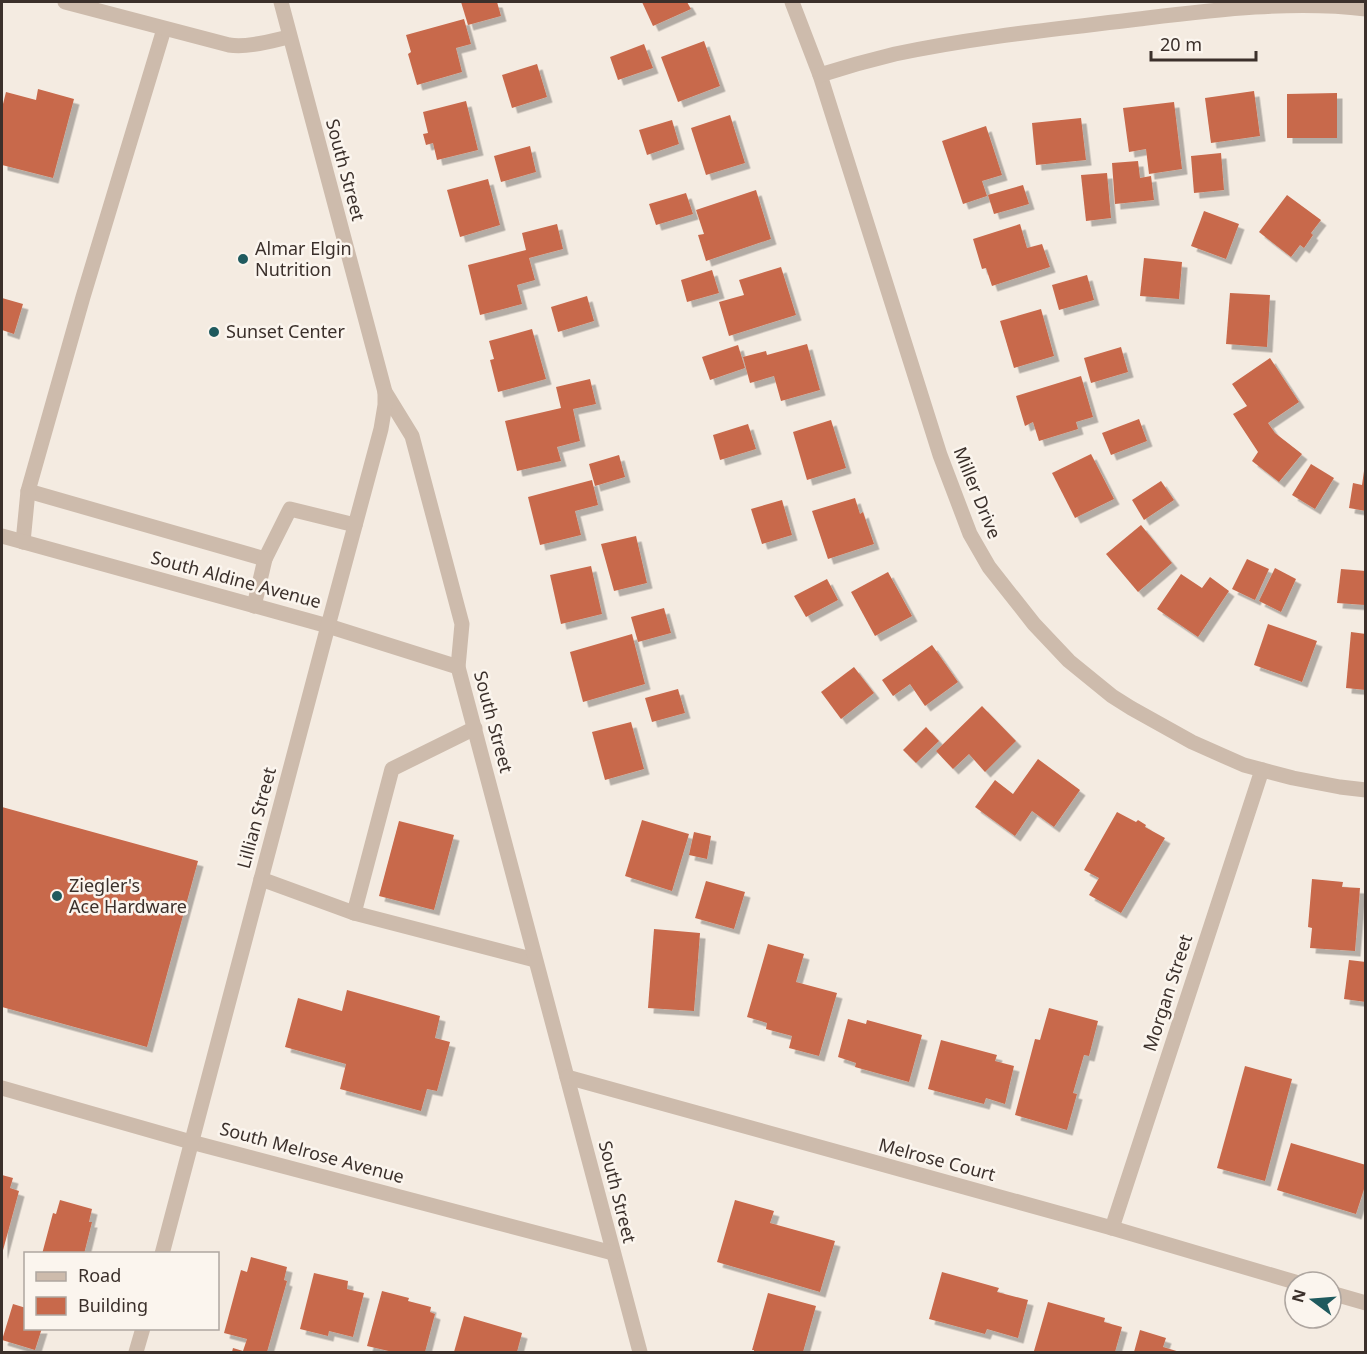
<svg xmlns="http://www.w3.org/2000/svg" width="1367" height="1354" font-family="'Noto Sans',sans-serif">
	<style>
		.building { fill: #c8694b; filter: url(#shadow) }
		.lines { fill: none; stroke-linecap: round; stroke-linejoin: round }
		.service { stroke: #cdbbac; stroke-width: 15 }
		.minor { stroke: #cdbbac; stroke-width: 15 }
		.poi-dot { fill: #1f5a5e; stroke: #fbf5ee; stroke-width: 2 }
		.labels { text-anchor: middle; stroke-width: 5; stroke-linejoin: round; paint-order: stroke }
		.street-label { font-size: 18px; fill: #3b302b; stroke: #fbf5ee }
		.poi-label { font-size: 18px; fill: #3b302b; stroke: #fbf5ee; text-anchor: start }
	</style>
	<defs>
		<filter id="shadow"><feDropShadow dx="5.5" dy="5.5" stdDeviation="0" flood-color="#0004"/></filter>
	</defs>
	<rect width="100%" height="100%" fill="#f4ebe1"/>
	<g class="building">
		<polygon points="461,2 497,2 501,16 468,25"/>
		<polygon points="642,2 687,2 691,9 653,26"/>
		<polygon points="464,19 471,44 456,48 462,72 417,85 408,54 411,52 406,35"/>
		<polygon points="704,41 720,86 678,102 661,57"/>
		<polygon points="644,44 653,68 618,80 610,57"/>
		<polygon points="537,64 547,97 512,108 502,75"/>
		<polygon points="38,89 74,99 53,178 2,165 2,108 6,92 36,100"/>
		<polygon points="1254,91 1260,136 1211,143 1205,98"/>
		<polygon points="1337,93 1337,138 1287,138 1287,94"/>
		<polygon points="466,101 478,150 437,160 433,143 426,145 423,134 428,133 423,112"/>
		<polygon points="1174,102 1182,169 1149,174 1146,149 1129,152 1123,108"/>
		<polygon points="730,115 745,163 706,175 691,128"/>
		<polygon points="1081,118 1086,160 1036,165 1032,123"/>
		<polygon points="672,120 679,144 647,155 639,130"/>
		<polygon points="986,126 1002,175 982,181 987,196 963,204 942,141"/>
		<polygon points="530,146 536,172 501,182 494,156"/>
		<polygon points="1221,153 1224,190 1194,193 1191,156"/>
		<polygon points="1138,161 1140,178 1151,176 1154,200 1115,204 1112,163"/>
		<polygon points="1107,173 1111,218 1086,221 1081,175"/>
		<polygon points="488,179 500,225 460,237 447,190"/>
		<polygon points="1023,185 1029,204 994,214 988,195"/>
		<polygon points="756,190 771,239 706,261 698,235 704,234 696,210"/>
		<polygon points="686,193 693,214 656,225 649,204"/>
		<polygon points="1287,195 1321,220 1311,233 1313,235 1304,248 1300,245 1291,257 1259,232"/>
		<polygon points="1204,211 1239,224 1226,259 1191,246"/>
		<polygon points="557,224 563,249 529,258 535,280 517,285 522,304 480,315 468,265 526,250 522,233"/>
		<polygon points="1020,224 1027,248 1042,244 1050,267 992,286 986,268 982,269 973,239"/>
		<polygon points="1144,258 1182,262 1179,299 1140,296"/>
		<polygon points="781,267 796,315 729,336 719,302 744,295 739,280"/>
		<polygon points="712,270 719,293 687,302 681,280"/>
		<polygon points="1087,275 1094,300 1059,310 1052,285"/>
		<polygon points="1230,293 1270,295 1267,347 1226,344"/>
		<polygon points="587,296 594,321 558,332 551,307"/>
		<polygon points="2,298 23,304 14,334 2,330"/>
		<polygon points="1041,309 1054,356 1014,368 1000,321"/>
		<polygon points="532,329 546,379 498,392 490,360 494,359 489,341"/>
		<polygon points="807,344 820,390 781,401 774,376 750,383 743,357 766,351 767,355"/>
		<polygon points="738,345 745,368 710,380 702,357"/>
		<polygon points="1121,347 1128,372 1091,383 1084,358"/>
		<polygon points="1270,358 1299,402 1268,423 1275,433 1302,454 1279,482 1252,461 1258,452 1233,414 1247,406 1232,384"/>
		<polygon points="1081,376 1093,417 1076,422 1078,429 1039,441 1033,422 1025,426 1016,396"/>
		<polygon points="590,379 596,404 573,409 580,441 557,447 561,461 517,471 505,421 561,408 556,387"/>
		<polygon points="1139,419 1147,441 1111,455 1102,433"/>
		<polygon points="831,420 846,468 807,480 793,432"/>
		<polygon points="748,424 756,449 720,460 713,435"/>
		<polygon points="1091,454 1114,499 1075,518 1052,473"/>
		<polygon points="619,455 625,477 595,486 589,464"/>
		<polygon points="1311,464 1334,478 1315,509 1292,495"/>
		<polygon points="1364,471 1366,471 1366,511 1349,508 1353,483 1362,485"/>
		<polygon points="592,480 598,505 575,511 581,535 540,545 528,497"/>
		<polygon points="1161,481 1174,500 1144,520 1132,500"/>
		<polygon points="855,498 860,514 863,512 874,544 828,559 812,511"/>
		<polygon points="782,500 792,535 762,544 751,509"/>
		<polygon points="1141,525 1172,563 1138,592 1106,554"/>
		<polygon points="636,536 647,583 614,591 601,544"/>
		<polygon points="1247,559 1269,569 1255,600 1232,589"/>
		<polygon points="591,566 602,614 561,624 550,575"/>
		<polygon points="1275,568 1296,579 1281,612 1259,601"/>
		<polygon points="1341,569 1366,571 1365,605 1337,603"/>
		<polygon points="888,572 912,616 875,636 851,592"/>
		<polygon points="1181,574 1202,588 1210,577 1229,591 1198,637 1157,609"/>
		<polygon points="827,579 838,600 806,617 794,596"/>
		<polygon points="664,608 671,633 638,642 631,617"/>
		<polygon points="1268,624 1317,641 1302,682 1254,665"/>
		<polygon points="1351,632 1366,634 1366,690 1346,688"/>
		<polygon points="632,634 645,684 583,702 570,652"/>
		<polygon points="932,645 958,682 925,706 910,684 893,696 882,680"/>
		<polygon points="854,667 874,693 841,719 821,692"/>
		<polygon points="678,689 685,713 652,722 645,698"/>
		<polygon points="982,706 1016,741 985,772 969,754 953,769 936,751"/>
		<polygon points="631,722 644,769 605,780 592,732"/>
		<polygon points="926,727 939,741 916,763 903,750"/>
		<polygon points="1038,759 1080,790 1054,827 1032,811 1015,836 975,807 995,780 1013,794"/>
		<polygon points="2,807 198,861 147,1047 2,1007"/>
		<polygon points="1117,812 1136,822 1138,820 1146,825 1145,827 1165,838 1121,913 1089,895 1099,878 1084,870"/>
		<polygon points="642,820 689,834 672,891 625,876"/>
		<polygon points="399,821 454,835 434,910 379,896"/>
		<polygon points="694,832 711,836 707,859 689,855"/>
		<polygon points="1312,879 1343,882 1342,887 1360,888 1355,951 1310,948 1312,928 1308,927"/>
		<polygon points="706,881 745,892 734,929 695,918"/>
		<polygon points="654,929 700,933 694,1011 648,1008"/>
		<polygon points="768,944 804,954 796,982 837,993 819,1056 789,1048 792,1036 766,1029 767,1023 747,1017"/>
		<polygon points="1349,960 1366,962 1366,1002 1344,999"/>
		<polygon points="347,990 440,1016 435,1038 450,1042 437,1091 427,1089 421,1111 340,1089 346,1064 285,1047 298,998 342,1011"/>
		<polygon points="1049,1008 1098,1021 1089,1056 1084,1055 1073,1093 1077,1094 1067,1130 1015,1115 1035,1039 1040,1040"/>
		<polygon points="848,1019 866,1024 867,1020 922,1035 909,1082 855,1067 856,1063 838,1057"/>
		<polygon points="941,1040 997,1055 995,1061 1014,1066 1005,1104 986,1098 984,1104 928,1089"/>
		<polygon points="1245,1066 1292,1079 1265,1181 1217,1168"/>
		<polygon points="1291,1143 1366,1165 1366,1183 1356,1214 1277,1190"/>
		<polygon points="2,1175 13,1178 10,1188 19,1191 2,1254"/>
		<polygon points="60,1200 92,1209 89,1222 92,1222 84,1254 42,1254 53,1213 56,1214"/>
		<polygon points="735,1200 774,1211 770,1223 835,1241 820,1292 717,1262"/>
		<polygon points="251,1257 287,1267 284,1280 287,1281 267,1352 232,1352 233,1348 243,1351 247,1339 224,1333 241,1270 247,1272"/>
		<polygon points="942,1272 999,1288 997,1292 1028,1300 1018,1338 987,1329 985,1334 929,1319"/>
		<polygon points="314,1273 348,1281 347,1289 364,1293 353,1337 329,1331 328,1336 300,1329"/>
		<polygon points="382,1291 409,1298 408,1301 431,1307 430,1312 435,1314 425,1352 393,1352 367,1346"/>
		<polygon points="768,1293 816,1306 803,1352 754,1352 754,1350 752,1350"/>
		<polygon points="1048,1302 1105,1318 1104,1322 1122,1327 1115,1352 1041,1352 1034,1351"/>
		<polygon points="13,1304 26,1308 26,1328 42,1328 35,1350 2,1340"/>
		<polygon points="464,1316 522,1333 517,1352 454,1352"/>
		<polygon points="1140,1330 1166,1338 1163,1347 1180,1352 1134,1352"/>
	</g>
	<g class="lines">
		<g class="service">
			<polyline points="28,491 265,559 290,509 355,525"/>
			<polyline points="23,542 28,491 83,297 164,29"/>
			<polyline points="254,606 265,559"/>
			<polyline points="261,879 354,913 535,960"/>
			<polyline points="354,913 392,769 475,728"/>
		</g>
		<g class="minor">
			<path d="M65,2L229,45C247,48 271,41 289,37"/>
			<polyline points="281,2 385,392 412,436 462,624 458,667 640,1352"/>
			<polyline points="792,2 820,75 940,455 970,534 989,567 1034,624 1069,661 1112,696 1131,708 1192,742 1244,765 1293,778 1340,787 1366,790"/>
			<path d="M820,75C845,67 870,60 895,54C975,37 1057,29 1139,19C1213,10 1291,0 1366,9"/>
			<polyline points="2,536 328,626 458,667"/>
			<polyline points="567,1077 1112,1228 1295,1282"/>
			<polyline points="2,1088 191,1142 613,1253"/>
			<polyline points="1112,1228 1262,770"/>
			<polyline points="162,1254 328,626 381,429 385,405 385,392"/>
			<polyline points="1331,1293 1366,1303"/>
			<polyline points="136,1352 143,1328"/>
		</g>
	</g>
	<g class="poi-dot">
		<circle cx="243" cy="259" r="6"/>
		<circle cx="214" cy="332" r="6"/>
		<circle cx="57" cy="896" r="6"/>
	</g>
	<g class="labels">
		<g class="street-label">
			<text transform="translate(345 170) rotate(75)" y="6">South Street</text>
			<text transform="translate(977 493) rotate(68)" y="6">Miller Drive</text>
			<text transform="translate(236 580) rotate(15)" y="6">South Aldine Avenue</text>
			<text transform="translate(493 722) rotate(75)" y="6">South Street</text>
			<text transform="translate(257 818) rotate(-75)" y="6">Lillian Street</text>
			<text transform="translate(1168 993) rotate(-72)" y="6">Morgan Street</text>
			<text transform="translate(312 1153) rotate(15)" y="6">South Melrose Avenue</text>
			<text transform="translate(937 1160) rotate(15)" y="6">Melrose Court</text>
			<text transform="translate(617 1192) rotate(76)" y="6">South Street</text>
		</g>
		<g class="poi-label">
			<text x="255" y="255">Almar Elgin<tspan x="255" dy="21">Nutrition</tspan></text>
			<text x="226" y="338">Sunset Center</text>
			<text x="69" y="892">Ziegler's<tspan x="69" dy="21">Ace Hardware</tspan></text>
		</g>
	</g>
	<rect width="1367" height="1354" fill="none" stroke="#3b302b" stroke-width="6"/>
	<rect x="24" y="1252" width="195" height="78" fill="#fbf5ee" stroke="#aea6a0" stroke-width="1.5"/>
	<rect x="36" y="1272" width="30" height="9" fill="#cdbbac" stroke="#aea6a0" stroke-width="1.5"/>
	<text x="78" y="1282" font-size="18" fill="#3b302b">Road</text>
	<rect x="36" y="1297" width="30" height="18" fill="#c8694b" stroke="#aea6a0" stroke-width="1.5"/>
	<text x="78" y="1312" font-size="18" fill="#3b302b">Building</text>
	<g transform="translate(1313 1300) rotate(286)"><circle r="28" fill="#fbf5ee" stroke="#aea6a0" stroke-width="1.5"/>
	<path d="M0-4.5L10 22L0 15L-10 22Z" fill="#1f5a5e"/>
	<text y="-9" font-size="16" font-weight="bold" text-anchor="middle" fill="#3b302b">N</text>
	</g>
	<path d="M1151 51v9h105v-9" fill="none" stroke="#3b302b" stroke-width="3"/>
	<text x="1160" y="51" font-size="18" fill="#3b302b" stroke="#fbf5ee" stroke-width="4.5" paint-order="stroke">20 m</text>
</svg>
